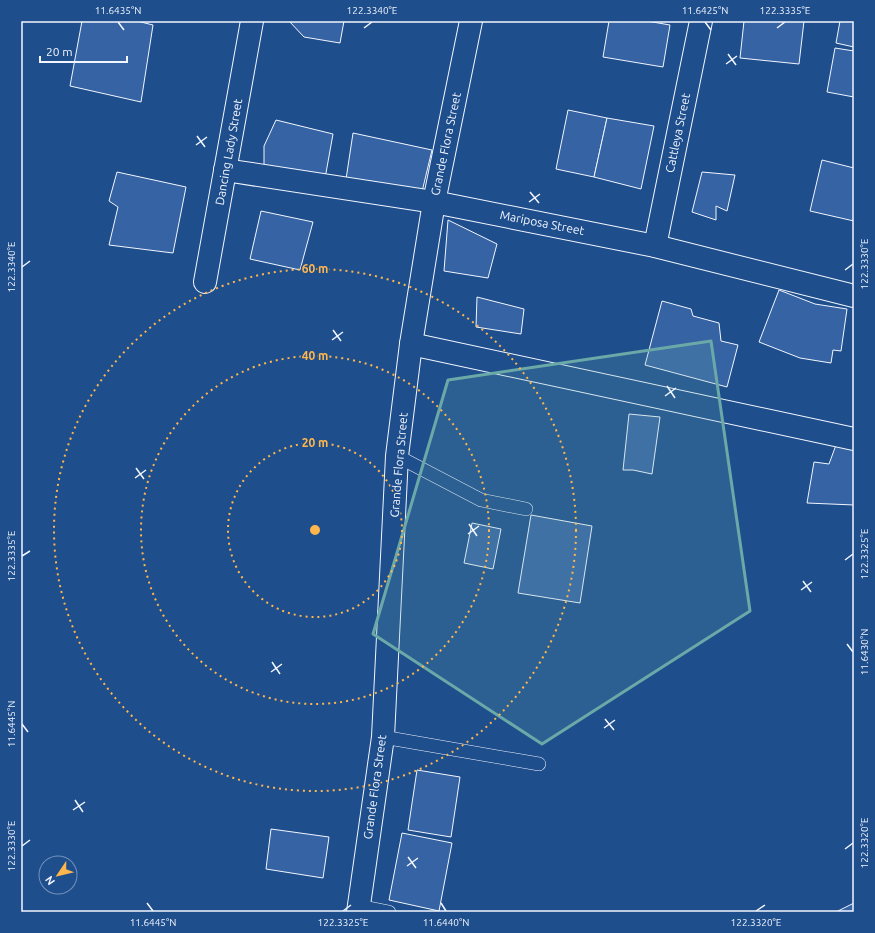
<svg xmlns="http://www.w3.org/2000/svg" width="875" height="933" font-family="Ubuntu,sans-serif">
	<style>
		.building { fill: #3563a3; stroke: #f2f6ff }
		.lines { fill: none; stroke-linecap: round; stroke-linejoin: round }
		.service-casing { stroke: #f2f6ff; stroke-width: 14 }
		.minor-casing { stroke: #f2f6ff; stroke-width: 24 }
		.service { stroke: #1f4e8c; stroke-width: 13 }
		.minor { stroke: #1f4e8c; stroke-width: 22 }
		.marked { fill: #6aa9a8; fill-opacity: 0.2; stroke: #6aa9a8; stroke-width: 3; stroke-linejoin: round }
		.ticks { fill: none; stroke: #f2f6ff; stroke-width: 1.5 }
		.ring { fill: none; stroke: #ffb74d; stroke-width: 2; stroke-dasharray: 2 4 }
		.labels { text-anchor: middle; stroke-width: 3; stroke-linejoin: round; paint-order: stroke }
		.street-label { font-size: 12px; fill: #f2f6ff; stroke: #1f4e8c }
		.centre { fill: #ffb74d; stroke: #1f4e8c; stroke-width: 2 }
		.ring-label { font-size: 12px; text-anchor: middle; font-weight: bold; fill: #ffb74d; stroke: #1f4e8c; stroke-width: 3; stroke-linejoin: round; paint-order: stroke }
		.neatline { fill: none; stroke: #f2f6ff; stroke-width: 1.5 }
		.ticks-label { font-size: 10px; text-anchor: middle; fill: #f2f6ff }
	</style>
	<rect width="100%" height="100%" fill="#1f4e8c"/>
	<g class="building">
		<polygon points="82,21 137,21 153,25 141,102 70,86"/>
		<polygon points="289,21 344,21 340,43 304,37"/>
		<polygon points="609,21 647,21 670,25 663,67 603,57"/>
		<polygon points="744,21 804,21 799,64 740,58"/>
		<polygon points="840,21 854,21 854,47 836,43"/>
		<polygon points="835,48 854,51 854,97 827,92"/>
		<polygon points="568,110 607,118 594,177 556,169"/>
		<polygon points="607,118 654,126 641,189 594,177"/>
		<polygon points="276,120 333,134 324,184 264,172 264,146"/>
		<polygon points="353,133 432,150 420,200 345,186"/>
		<polygon points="822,160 854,168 854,221 810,211"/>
		<polygon points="117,172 186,187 173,253 109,245 118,207 109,201"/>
		<polygon points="702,172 735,175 727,211 716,206 716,220 692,212"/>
		<polygon points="261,211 313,222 300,270 250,259"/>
		<polygon points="448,220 497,244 488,278 444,271"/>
		<polygon points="779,290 815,304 847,309 841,351 833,350 831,363 800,358 759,342"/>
		<polygon points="477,297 524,309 521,334 476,327"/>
		<polygon points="662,301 691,309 693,316 719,323 721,341 738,345 727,387 645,365"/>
		<polygon points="629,414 660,417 652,474 633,470 623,470"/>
		<polygon points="836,445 854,450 854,505 807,503 814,462 829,464"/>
		<polygon points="531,515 592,526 580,603 518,593"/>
		<polygon points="472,523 501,529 493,569 464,563"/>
		<polygon points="417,770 460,777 451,837 408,830"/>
		<polygon points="271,829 329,837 323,878 266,869"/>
		<polygon points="402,833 452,843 439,911 389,900"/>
		<polygon points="854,903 854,912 836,912"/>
	</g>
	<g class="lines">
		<g class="service-casing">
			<g id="service">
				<polyline points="397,456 481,500 526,509"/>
				<polyline points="383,737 539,764"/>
				<polyline points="359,906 389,912"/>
			</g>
		</g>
		<g class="minor-casing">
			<g id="minor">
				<polyline points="225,170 434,202 655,246 854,296"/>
				<polyline points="655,246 701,21"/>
				<polyline points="205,282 252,21"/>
				<polyline points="411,344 854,439"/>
				<polyline points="358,912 383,737 397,456 411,344 434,202 471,21"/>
			</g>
		</g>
		<use href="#service" class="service"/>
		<use href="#minor" class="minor"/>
	</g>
	<path class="marked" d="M711,341L750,611L542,744L373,634L448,380Z"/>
	<path class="ticks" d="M118,22L124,30M705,22L711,30M364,28L372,22M777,28L785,22M728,54L736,65M726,64L737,56M197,136L205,147M196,145L207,137M530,192L539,203M529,202L540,194M22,267L30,261M845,270L853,264M333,330L341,341M332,340L343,332M667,386L675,398M665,396L676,388M136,468L144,479M135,478L146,470M469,524L477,536M468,534L479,526M22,556L30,551M845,560L853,554M803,581L811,592M801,590L812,582M847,644L853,652M272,662L280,674M271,672L282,664M605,719L614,730M22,724L28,732M604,728L615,720M75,800L83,812M73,810L85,802M22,846L30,840M845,849L853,843M408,857L416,868M407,866L418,858M147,903L153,911M441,903L446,911M343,911L351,905M756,911L765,905"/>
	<g class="ring">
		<circle cx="315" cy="530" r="87"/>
		<circle cx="315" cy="530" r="174"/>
		<circle cx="315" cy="530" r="261"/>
	</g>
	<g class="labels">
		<g class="street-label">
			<text transform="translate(678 133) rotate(-78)" y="4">Cattleya Street</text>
			<text transform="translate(446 144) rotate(-78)" y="4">Grande Flora Street</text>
			<text transform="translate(229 152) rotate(-80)" y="4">Dancing Lady Street</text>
			<text transform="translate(542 223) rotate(11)" y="4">Mariposa Street</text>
			<text transform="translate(399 465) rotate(-85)" y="4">Grande Flora Street</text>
			<text transform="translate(375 787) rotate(-82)" y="4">Grande Flora Street</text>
		</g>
	</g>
	<circle cx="315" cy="530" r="6" class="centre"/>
	<g class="ring-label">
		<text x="315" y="273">60 m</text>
		<text x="315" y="360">40 m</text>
		<text x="315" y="447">20 m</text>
	</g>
	<rect width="875" height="933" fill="none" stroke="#1f4e8c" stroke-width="44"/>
	<g transform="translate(58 875) rotate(235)"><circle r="19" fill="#1f4e8c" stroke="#7391ba"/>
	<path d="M0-3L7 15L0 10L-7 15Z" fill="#ffb74d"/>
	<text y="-6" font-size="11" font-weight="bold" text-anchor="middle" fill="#f2f6ff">N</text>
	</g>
	<path d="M40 56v6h87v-6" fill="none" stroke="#f2f6ff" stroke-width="2"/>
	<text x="46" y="56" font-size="12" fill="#f2f6ff" stroke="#1f4e8c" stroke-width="3" paint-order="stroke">20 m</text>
	<rect x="22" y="22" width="831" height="889" class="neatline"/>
	<g class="ticks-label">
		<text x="118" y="14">11.6435°N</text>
		<text x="372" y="14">122.3340°E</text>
		<text x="705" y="14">11.6425°N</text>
		<text x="785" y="14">122.3335°E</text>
		<text transform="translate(864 264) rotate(-90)" y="4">122.3330°E</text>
		<text transform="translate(11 267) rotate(-90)" y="4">122.3340°E</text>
		<text transform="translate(864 554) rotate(-90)" y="4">122.3325°E</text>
		<text transform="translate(11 556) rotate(-90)" y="4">122.3335°E</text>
		<text transform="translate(864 652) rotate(-90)" y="4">11.6430°N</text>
		<text transform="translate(11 724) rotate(-90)" y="4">11.6445°N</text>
		<text transform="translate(864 843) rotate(-90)" y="4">122.3320°E</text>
		<text transform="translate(11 846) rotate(-90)" y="4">122.3330°E</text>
		<text x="153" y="926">11.6445°N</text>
		<text x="343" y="926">122.3325°E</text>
		<text x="446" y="926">11.6440°N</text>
		<text x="756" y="926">122.3320°E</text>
	</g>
</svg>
